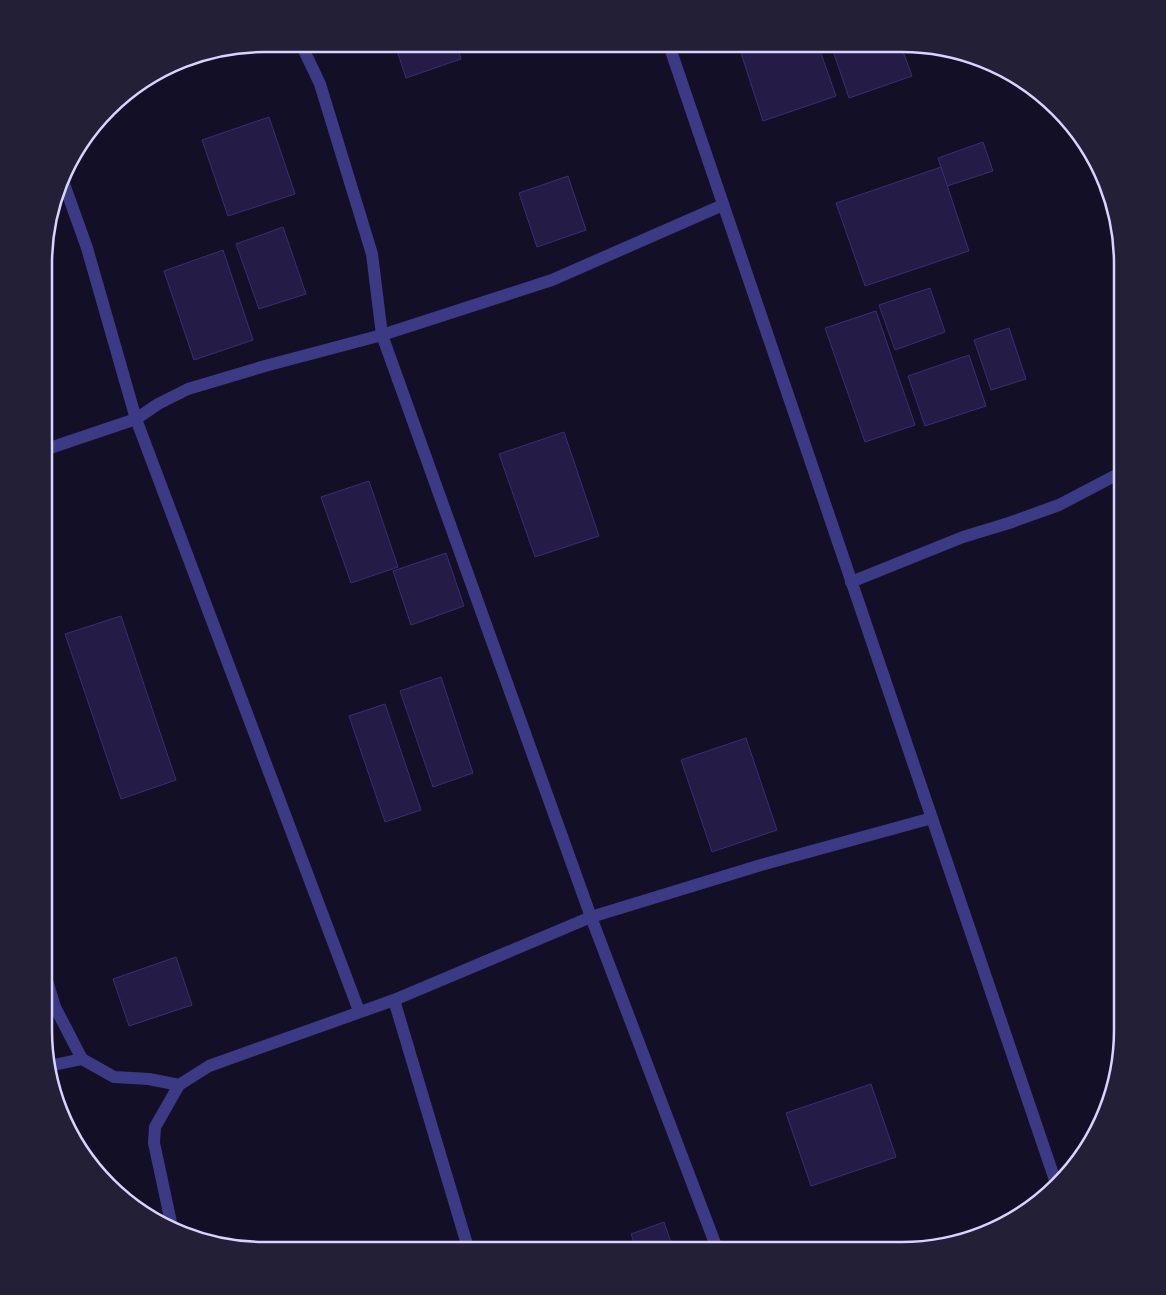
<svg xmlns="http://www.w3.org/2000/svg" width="1166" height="1295" font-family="'Archivo Narrow',sans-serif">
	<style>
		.building { fill: #241b47; stroke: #3b2d73 }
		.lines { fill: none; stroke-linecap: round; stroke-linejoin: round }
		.minor { stroke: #3d3a85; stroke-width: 12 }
		.rim { fill: none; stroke: #d9d4ff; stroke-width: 2.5 }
	</style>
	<rect width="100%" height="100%" fill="#130f26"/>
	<g class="building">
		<polygon points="395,44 456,44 461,59 406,78"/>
		<polygon points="765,45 818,45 836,96 763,121 741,53"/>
		<polygon points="831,45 901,46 912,76 849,98"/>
		<polygon points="269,117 295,194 228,216 202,140"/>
		<polygon points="983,142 993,171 947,186 938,158"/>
		<polygon points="941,167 969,251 865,286 836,203"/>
		<polygon points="568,176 586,230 537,247 519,193"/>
		<polygon points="283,227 306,294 259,309 236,244"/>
		<polygon points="223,250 253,340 194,360 164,271"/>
		<polygon points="930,288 945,332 895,350 879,305"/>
		<polygon points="876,311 915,425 865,442 825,328"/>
		<polygon points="1009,328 1026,379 991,390 974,340"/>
		<polygon points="969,355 986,406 925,426 908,376"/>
		<polygon points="564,432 599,536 535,557 499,454"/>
		<polygon points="369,481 398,567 351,583 321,497"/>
		<polygon points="446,553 464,606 411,625 393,571"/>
		<polygon points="121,616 176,780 121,799 65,634"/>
		<polygon points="441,677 473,773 433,787 400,691"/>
		<polygon points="385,704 421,810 385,822 349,716"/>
		<polygon points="746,738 777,830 712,852 681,760"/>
		<polygon points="176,957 192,1005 129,1026 113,979"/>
		<polygon points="871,1084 896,1157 811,1186 786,1113"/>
		<polygon points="664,1222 674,1251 637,1251 631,1234"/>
	</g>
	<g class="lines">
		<g class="minor">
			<polyline points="301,44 320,84 372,254 382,335 591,917 718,1251"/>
			<polyline points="669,45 1055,1180"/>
			<polyline points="63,181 87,248 136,419 359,1011"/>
			<polyline points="47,449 136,419 158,404 188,389 265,366 382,335 552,280 723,205"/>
			<polyline points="851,582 963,537 1009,523 1059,505 1122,472"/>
			<polyline points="45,974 55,1007 82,1059 114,1077 149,1079 179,1085 209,1066 394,1000 591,917 761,865 932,818"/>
			<polyline points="394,1000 469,1251"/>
			<polyline points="49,1066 82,1059"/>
			<polyline points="172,1227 154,1143 155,1127 179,1085"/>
		</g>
	</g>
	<path d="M0 0H1166V1295H0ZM264 52H902A212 212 0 0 1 1114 264V1030A212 212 0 0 1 902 1242H264A212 212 0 0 1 52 1030V264A212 212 0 0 1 264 52Z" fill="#231f37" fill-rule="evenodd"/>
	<path class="rim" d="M264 52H902A212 212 0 0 1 1114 264V1030A212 212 0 0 1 902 1242H264A212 212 0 0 1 52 1030V264A212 212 0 0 1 264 52Z"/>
</svg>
